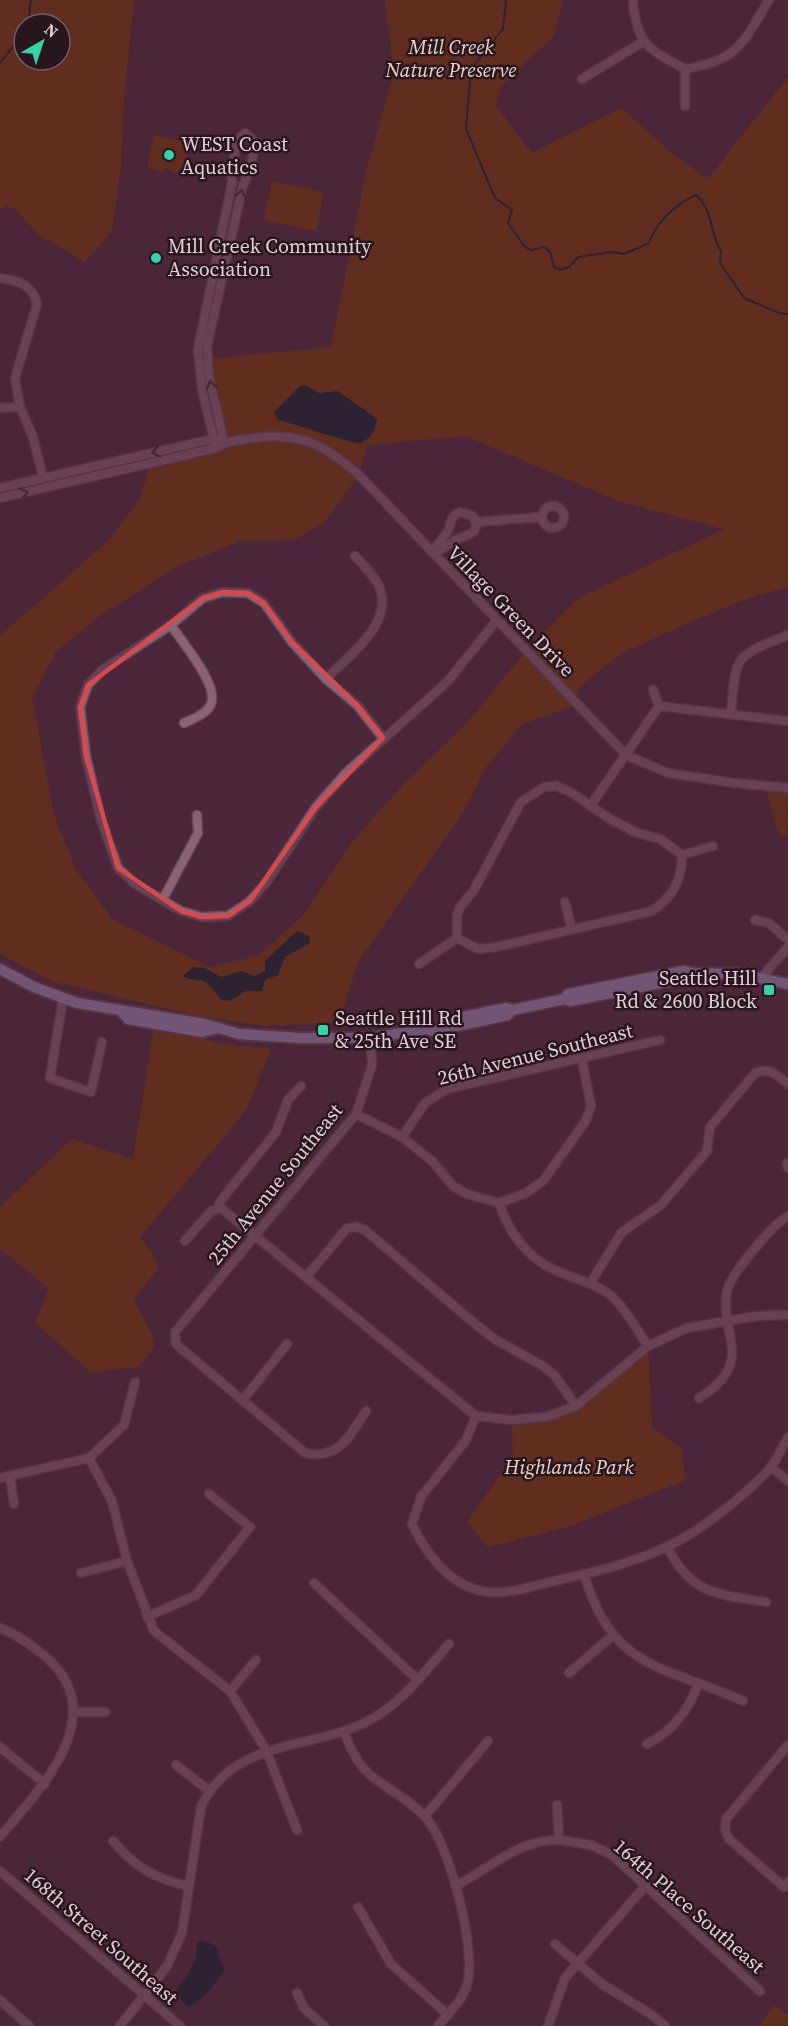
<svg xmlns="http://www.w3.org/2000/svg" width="788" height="2026" font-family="'Source Serif 4',serif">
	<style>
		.green { fill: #7d3600; fill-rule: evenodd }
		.water { fill: #091e28 }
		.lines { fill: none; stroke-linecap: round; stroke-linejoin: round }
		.stream { stroke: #091e28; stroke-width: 2 }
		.minor-casing { stroke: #654757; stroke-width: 11 }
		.major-casing { stroke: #654757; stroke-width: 14 }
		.minor { stroke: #8c6376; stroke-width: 8 }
		.major { stroke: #a38ebe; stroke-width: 10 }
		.oneway { stroke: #402934 }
		.marked { fill: none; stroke: #d9494b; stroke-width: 4.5; stroke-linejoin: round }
		.poi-dot { fill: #33d4a8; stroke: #27161e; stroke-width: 2 }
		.labels { text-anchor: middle; stroke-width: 5; stroke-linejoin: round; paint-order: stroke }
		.park-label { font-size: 20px; font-style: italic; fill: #f0d4c4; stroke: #27161e }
		.poi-label { font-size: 20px; fill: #e4ccd6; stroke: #27161e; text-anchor: start }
		.street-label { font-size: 20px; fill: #e4ccd6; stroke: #27161e }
	</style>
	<rect width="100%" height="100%" fill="#4b2739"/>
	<g class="green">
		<path d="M0,0H134L124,97L121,166L112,231L85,262L38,234L16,209L7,206L0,209ZM24,24H60V60H24Z"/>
		<path d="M385,0H563L553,37L502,85L496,106L532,153L621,108L673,154L708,179L788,77V587L749,598L692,621L620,654L579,687L578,704L522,724L487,766L463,813L358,962L339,1022L266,1026L194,1015L52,981L0,954V636L109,540L140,499L151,463L224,442L208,359L331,347L367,168L394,73ZM465,436L621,502L724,529L577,599L526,651L467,723L402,786L353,841L305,913L260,955L210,967L113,920L76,870L54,815L32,698L56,652L98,617L178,566L241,541L295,539L323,524L359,475L367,445Z"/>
		<polygon points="154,135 190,143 185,169 179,168 177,174 165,168 163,172 147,168"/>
		<polygon points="272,181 324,192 316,231 264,220"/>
		<polygon points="765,786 788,788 787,840 778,833"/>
		<path d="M154,1027L223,1044L271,1049L246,1110L140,1237L157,1261V1270L134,1299C141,1319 153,1327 154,1348L138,1367L91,1372L35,1323L49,1288L0,1249V1207L72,1139L133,1159Z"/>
		<polygon points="648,1346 652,1427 682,1449 685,1480 571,1526 488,1547 467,1522 513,1457 512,1420 546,1417 576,1406"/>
		<polygon points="773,2005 788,2015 788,2026 760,2026"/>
	</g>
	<g class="water">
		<path d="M301,385L308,386L319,393L338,391C347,399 373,414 377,420C375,429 371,439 361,443C354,445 293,423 278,420L274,412Z"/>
		<path d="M297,931L309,936L310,943L285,957L278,975L265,980L262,991H246L230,1001L222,1000C215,994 212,985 203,981C196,978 189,981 183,976L193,967L205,968L221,977L241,971L255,976L265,971V961Z"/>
		<path d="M202,1940L216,1946L224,1971C214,1984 204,2002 188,2006L182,2002L177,1989C188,1973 197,1965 197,1944Z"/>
	</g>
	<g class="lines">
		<g class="stream">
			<path d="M506,0L503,29L471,69L466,129L495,198L512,210L508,223L525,247L531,250L545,247L550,252L554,267L560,270L569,267L578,257L611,252L624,254L649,243C655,223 677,203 696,195C715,213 708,230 721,251L720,263L744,298L779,313L788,314"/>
			<polyline points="28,24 31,0"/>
			<polyline points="0,63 24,33"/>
		</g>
		<g class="minor-casing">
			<g id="minor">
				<path d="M633,0C636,44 649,50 685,69"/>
				<path d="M685,69C739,60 742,44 769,0"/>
				<polyline points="582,79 644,41"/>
				<polyline points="685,106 685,69"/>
				<path d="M0,278C18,280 33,285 37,304L15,378L20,407L33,437L43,477"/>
				<polyline points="0,408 20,407"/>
				<polyline points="216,448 202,390 198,349 232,183 232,169 237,140 245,133 256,143 249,173 243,185 207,346 209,377 224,442"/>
				<polyline points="0,488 213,439 219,440"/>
				<path d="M0,498L216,448C227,441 239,440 252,438C301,432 323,444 359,475L626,755L668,773L734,783L788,788"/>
				<circle cx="553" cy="517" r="11"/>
				<path d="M460,512L473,516C483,536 465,534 454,541C447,545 442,550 433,553C437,544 442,540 447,532C453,524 448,517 460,512Z"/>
				<polyline points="476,522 542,517"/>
				<path d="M171,625C182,642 219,685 211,704C207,714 193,719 184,723"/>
				<path d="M326,679C347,657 393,625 380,589C376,577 363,565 355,556"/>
				<polyline points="653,690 659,706"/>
				<path d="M731,713C736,655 733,657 788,635"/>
				<polyline points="383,738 358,706 326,679 292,642 264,603 248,593 223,592 203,598 171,625 102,670 88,685 80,707 86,756 101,820 118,868 135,884 181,911 202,917 228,916 250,901 266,883 316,807 346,773 448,681 497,620"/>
				<polyline points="591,805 659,706 788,721"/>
				<polyline points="682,855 713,846"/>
				<polyline points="163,899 198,833 197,815"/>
				<polyline points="565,902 572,930"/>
				<polyline points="755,920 769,923 788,940"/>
				<polyline points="457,938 457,915 460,907 474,890 521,802 544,787 557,786 572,793 610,819 635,832 660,839 682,855"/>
				<path d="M457,938L478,949L496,947L652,911C673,897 682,880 682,855"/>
				<polyline points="419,964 457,938"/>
				<polyline points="762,977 788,947"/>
				<polyline points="63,999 50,1078 91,1092 102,1042"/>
				<polyline points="301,1086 288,1100 276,1132 222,1199 219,1204 221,1208 476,1416 512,1420 546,1417 576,1406 648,1346 687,1328 756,1316 788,1315"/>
				<polyline points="356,1114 402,1137 432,1161 453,1186 467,1194 499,1203"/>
				<polyline points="402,1137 425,1103 447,1089 660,1040"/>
				<polyline points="787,1163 788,1168"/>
				<path d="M499,1203C510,1235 529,1261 562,1273C579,1280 594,1283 609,1294C624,1306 637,1330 648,1346"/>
				<polyline points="499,1203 526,1193 543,1181 585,1122 591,1106 582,1059"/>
				<polyline points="185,1241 211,1211 221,1208"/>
				<polyline points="307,1276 347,1228 356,1227 365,1230 475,1324 496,1340 543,1366 555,1376 576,1406"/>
				<path d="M591,1282L622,1232L661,1205L707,1151L710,1127L755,1073C769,1067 776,1074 788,1084"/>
				<path d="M699,1398C757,1363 719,1334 727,1291C730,1275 773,1224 788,1216"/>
				<polyline points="243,1400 287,1344"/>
				<path d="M366,1411C349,1436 340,1460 305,1453L176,1344L175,1332L356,1114L372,1065L370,1038"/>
				<path d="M476,1416L466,1440L421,1497L412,1524C425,1552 449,1585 482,1591C505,1596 532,1586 554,1581C592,1573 629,1564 664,1548C697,1534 746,1495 770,1468C777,1460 782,1447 788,1437"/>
				<polyline points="89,1458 124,1425 135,1382"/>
				<polyline points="771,1467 788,1481"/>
				<polyline points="10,1477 14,1504"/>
				<polyline points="0,1478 89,1458 112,1501 127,1561 154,1631 230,1691 266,1750 297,1830"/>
				<path d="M667,1547C692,1595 717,1594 766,1602"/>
				<polyline points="81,1573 127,1561"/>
				<path d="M584,1574C612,1671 664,1665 743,1701"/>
				<polyline points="314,1583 418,1680"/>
				<polyline points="147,1617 196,1595 250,1527 209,1494"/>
				<path d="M0,1628C18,1635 31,1645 46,1657C113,1715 40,1789 0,1837"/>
				<polyline points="569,1673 612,1636"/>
				<polyline points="230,1691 256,1660"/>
				<polyline points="75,1712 105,1712"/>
				<path d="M343,1731C350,1746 356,1762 369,1774C387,1789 412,1801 427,1819C450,1847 477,1950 467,1985C462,2001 448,2014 438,2026"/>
				<path d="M647,1744C673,1731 689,1710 698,1684"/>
				<polyline points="788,1745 726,1819 725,1830 729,1839 784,1887 788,1882"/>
				<polyline points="0,1747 45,1784"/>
				<polyline points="176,1765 208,1790"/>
				<polyline points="557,1805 559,1840 591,1845 612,1855 760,1991"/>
				<polyline points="425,1816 488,1741"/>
				<path d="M113,1841C134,1867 157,1880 189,1886"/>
				<polyline points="0,1871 180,2026"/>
				<path d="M455,1886C488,1870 520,1838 559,1840"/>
				<polyline points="358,1907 391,1964 448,2015"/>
				<polyline points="555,1944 602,1984 652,2015 665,2026"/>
				<polyline points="297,1993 304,2008 324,2026"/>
				<polyline points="0,2000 29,2026"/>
				<path d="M120,2026L167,1966L182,1933L201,1807C232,1739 310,1750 366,1722C400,1706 425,1671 449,1644"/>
				<polyline points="548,2026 565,1978 646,1885"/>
			</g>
		</g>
		<g class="major-casing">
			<g id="major">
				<polyline points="0,969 34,987 77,1003 205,1024 239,1034 300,1038 370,1038 426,1029 433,1031 508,1015 512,1010"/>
				<polyline points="565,999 568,994 684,971 691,973 742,974 788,984"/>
				<polyline points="122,1012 128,1019 202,1032 215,1029"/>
				<polyline points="444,1021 506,1008 512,1010 565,999 571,1001 685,978 691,973"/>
			</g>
		</g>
		<use href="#minor" class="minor"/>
		<use href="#major" class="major"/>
	</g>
	<defs><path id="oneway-chevron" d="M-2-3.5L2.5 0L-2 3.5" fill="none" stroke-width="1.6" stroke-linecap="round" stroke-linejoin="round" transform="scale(1.5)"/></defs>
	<g class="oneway">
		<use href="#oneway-chevron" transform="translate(241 194) rotate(-77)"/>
		<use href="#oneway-chevron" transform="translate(211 385) rotate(-101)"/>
		<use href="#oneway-chevron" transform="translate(156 452) rotate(167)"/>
		<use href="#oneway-chevron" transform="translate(24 493) rotate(-13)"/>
	</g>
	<path d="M0 0H788V2026H0ZM223,592L248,593L264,603L292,642L358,706L383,738L316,807L250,901L228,916L202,917L181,911L118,868L86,756L80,707L88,685L203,598Z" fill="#4b2739" fill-opacity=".55" fill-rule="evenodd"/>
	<path class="marked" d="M223,592L248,593L264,603L292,642L358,706L383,738L316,807L250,901L228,916L202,917L181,911L118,868L86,756L80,707L88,685L203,598Z"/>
	<g class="poi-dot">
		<circle cx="169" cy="155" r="6"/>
		<circle cx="156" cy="258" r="6"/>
		<rect x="763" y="984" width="12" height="12" rx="3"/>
		<rect x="317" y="1024" width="12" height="12" rx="3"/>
	</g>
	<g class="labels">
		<g class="park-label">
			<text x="451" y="54">Mill Creek<tspan x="451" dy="23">Nature Preserve</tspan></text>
			<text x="569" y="1474">Highlands Park</text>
		</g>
		<g class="poi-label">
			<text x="181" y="151">WEST Coast<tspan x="181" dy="23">Aquatics</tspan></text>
			<text x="168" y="253">Mill Creek Community<tspan x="168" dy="23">Association</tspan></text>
			<text x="757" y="985" text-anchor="end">Seattle Hill<tspan x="757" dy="23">Rd &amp; 2600 Block</tspan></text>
			<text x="335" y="1025">Seattle Hill Rd<tspan x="335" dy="23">&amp; 25th Ave SE</tspan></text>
		</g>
		<g class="street-label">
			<text transform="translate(511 611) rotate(46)" y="7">Village Green Drive</text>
			<text transform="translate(535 1054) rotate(-14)" y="7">26th Avenue Southeast</text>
			<text transform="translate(275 1184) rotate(-51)" y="7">25th Avenue Southeast</text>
			<text transform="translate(689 1906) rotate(41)" y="7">164th Place Southeast</text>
			<text transform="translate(101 1936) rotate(41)" y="7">168th Street Southeast</text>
		</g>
	</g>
	<g transform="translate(42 42) rotate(39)"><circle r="28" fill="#27161e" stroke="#735f68" stroke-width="1.5"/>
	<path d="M0-4.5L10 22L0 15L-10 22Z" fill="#33d4a8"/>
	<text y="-9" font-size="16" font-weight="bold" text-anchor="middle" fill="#e4ccd6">N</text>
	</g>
</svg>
